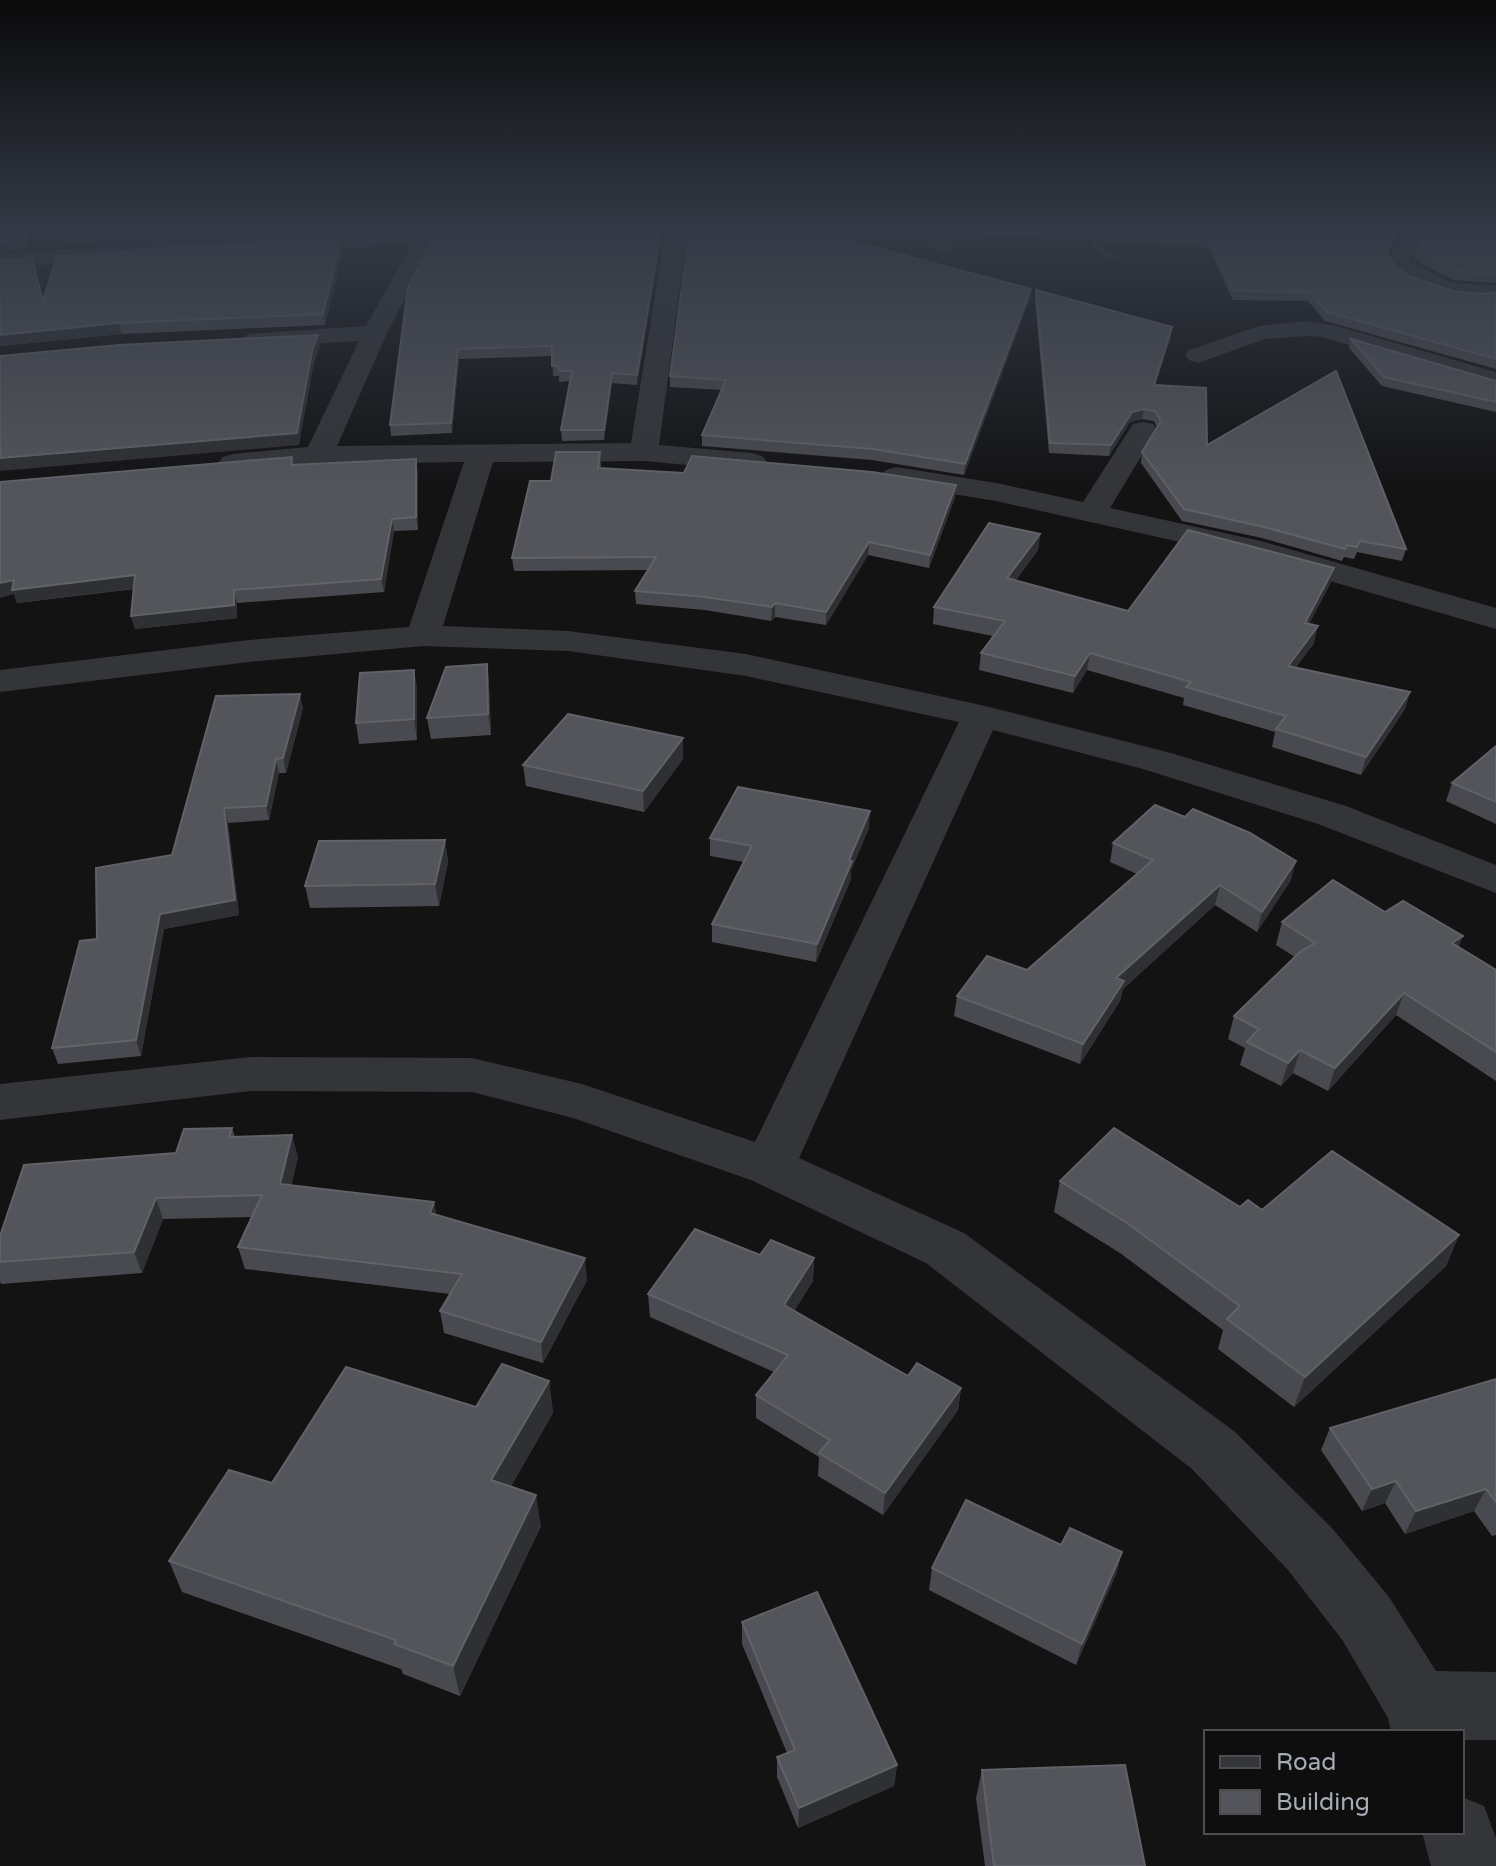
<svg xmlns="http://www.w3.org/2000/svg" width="1496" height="1866" font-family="'Varela Round',sans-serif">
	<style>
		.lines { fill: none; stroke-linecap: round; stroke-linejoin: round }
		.stream { fill: #2d363c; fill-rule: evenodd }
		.street { fill: #343539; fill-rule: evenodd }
		.wall { fill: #494a4f }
		.shaded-wall { fill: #2f3033 }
		.building { fill: #53555a; stroke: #606268; stroke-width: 2 }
	</style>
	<rect width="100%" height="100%" fill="#131314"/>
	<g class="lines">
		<path class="stream" d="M1084,228H1092L1096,242L1115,255V259C1098,258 1087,243 1084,228Z"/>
		<g class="street">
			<polygon points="420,228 442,228 387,333 337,446 631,443 666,228 688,228 659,445 752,453 762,456 767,462 762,468 752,471 644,461 493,462 443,626 568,631 746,654 981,705 1171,753 1346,806 1496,865 1496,893 1318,824 1143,769 993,730 799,1158 964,1233 1234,1431 1332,1528 1389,1597 1436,1671 1496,1672 1496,1740 1462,1740 1462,1732 1391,1732 1388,1718 1343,1641 1288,1570 1192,1469 926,1263 751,1180 573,1118 472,1092 251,1091 0,1120 0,1084 251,1057 472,1058 582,1084 755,1142 959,722 746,676 568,651 423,646 249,662 0,692 0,670 249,640 409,627 464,462 319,464 233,472 223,469 218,463 223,457 233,454 308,447 359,341 257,347 248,344 244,339 248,334 366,326 411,245 217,252 0,268 0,254 217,238 418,232"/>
			<polygon points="917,228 939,228 954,247 951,252 935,252"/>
			<path d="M1404,228H1426L1410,261L1452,283L1496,286V300C1460,302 1409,294 1387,263Z"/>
			<polygon points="1306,321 1333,325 1496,372 1496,388 1322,337 1306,336 1265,339 1198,363 1189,360 1185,355 1189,350 1259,326"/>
			<polygon points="1143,422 1153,424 1157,430 1110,508 1261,541 1496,608 1496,629 1243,556 996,501 896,485 886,482 881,476 886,470 896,467 996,483 1083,502 1133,424"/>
			<polygon points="1462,1797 1484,1806 1496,1838 1496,1866 1431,1866 1422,1832 1462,1832"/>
		</g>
	</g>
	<g class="wall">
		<polygon points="67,228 348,228 347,231 217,235 66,246 64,237"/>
		<polygon points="439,228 663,228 637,385 612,383 604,440 562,441 561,430 570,381 559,382 559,376 553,376 552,356 459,359 452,433 391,436 390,425"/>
		<polygon points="857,228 856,242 1030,298 964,475 872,460 702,446 702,435 722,390 670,387 670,376"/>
		<polygon points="983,228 1401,228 1388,255 1396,267 1409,276 1453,291 1484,294 1496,292 1496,369 1325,321 1308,301 1233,300 1208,247 982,234"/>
		<polygon points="1496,228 1496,283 1453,280 1414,260 1416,251"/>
		<polygon points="343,250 325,325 122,334 0,346 0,260 43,300"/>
		<polygon points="1036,290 1171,336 1155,385 1207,445 1406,549 1402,561 1357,552 1354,559 1344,557 1342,561 1262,538 1182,521 1141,463 1142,452 1157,428 1154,421 1142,419 1130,422 1109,456 1049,453 1035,300"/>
		<polygon points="1351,339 1496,381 1496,412 1382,386 1349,348"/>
		<polygon points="600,452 601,468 684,473 956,485 955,497 929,568 868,555 826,625 775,617 771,621 705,610 636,604 635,591 648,570 514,571 512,558 551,481"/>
		<polygon points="292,457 294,465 418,472 418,530 394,531 384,592 237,603 237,618 135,629 131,616 134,589 17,603 14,594"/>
		<polygon points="1040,534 1038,550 1016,580 1128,611 1334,568 1330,584 1309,624 1314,643 1296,667 1410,692 1405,709 1361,775 1272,747 1275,732 1183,705 1184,698 1087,670 1073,693 979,670 981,653 993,636 933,624 934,607"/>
		<polygon points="487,664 489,685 491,735 431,739 427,718"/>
		<polygon points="414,670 417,690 417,740 359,744 356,723"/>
		<polygon points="303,708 286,773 279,773 269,820 228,823 239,915 164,929 141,1056 58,1064 52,1048 97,939"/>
		<polygon points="683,738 683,759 644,812 526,786 523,765"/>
		<polygon points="1496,746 1496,824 1446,801 1452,783"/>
		<polygon points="869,828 851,870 851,879 816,962 712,942 712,924 744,862 710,856 710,838"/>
		<polygon points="445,840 448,862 439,906 310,908 305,886"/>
		<polygon points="1113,843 1291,880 1257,932 1215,905 1123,989 1120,1001 1080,1064 954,1016 957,996 1027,970 1137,874 1110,862"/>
		<polygon points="1385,912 1459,948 1496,970 1496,1081 1396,1015 1328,1091 1293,1073 1281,1086 1240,1065 1245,1048 1228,1039 1234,1016 1295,957 1276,945 1282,922"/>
		<polygon points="232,1128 235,1137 298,1157 291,1186 434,1202 436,1215 587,1280 543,1363 444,1333 440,1311 450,1294 245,1269 238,1247 252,1217 163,1219 142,1273 1,1284 0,1281 0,1236"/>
		<polygon points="1060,1181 1262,1210 1459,1235 1446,1266 1294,1407 1218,1349 1223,1330 1120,1253 1054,1212"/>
		<polygon points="760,1255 814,1258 813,1281 794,1311 908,1376 961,1388 958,1410 883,1515 818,1476 819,1457 756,1418 756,1395 774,1372 650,1317 648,1294"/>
		<polygon points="1496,1379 1496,1535 1492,1536 1474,1511 1405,1534 1385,1503 1362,1511 1321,1450 1330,1428"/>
		<polygon points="549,1381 553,1413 511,1486 541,1526 460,1696 403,1674 401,1669 182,1592 169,1561 272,1483"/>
		<polygon points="1122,1552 1116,1574 1076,1665 929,1590 932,1568"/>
		<polygon points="742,1622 897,1765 894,1786 798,1828 777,1777 777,1757 787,1753 742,1644"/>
		<polygon points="982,1770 1145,1866 985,1866 976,1798"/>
	</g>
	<g class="shaded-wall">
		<polygon points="24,228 30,249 0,252 0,241"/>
		<polygon points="192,228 215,228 217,235 66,246 64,237"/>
		<polygon points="661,228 663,228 637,385 637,375"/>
		<polygon points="1399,228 1401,228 1384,262 1386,253"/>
		<polygon points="341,240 343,250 325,325 323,314"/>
		<polygon points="1031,289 1030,298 964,475 965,464"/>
		<polygon points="119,323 122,334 0,346 0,335"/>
		<polygon points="1172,327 1171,336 1152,395 1154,385"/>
		<polygon points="318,335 320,346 314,363 299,445 0,471 0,458 312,351"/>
		<polygon points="458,349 459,359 452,433 451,423"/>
		<polygon points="612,373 612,383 604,440 604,430"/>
		<polygon points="1144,409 1142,419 1130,422 1109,456 1111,445 1132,412"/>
		<polygon points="416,459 418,472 418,530 416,517"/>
		<polygon points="956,485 955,497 929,568 930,555"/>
		<polygon points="392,519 394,531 384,592 381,579"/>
		<polygon points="1040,534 1038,550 1005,594 1007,578"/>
		<polygon points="869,542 868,555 826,625 826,612"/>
		<polygon points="1334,568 1330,584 1301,639 1305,623"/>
		<polygon points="135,575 139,588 17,603 14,594 0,598 0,583 14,580"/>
		<polygon points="234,590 237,603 237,618 135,629 131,616"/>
		<polygon points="775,603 775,617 771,621 772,607"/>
		<polygon points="1318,626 1314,643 1284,683 1288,666"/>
		<polygon points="1090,653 1087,670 1073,693 1075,676"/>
		<polygon points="487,664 489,685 491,735 488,714"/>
		<polygon points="414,670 417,690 417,740 414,719"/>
		<polygon points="1410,692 1405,709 1361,775 1366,757"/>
		<polygon points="300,694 303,708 286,773 283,758"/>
		<polygon points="683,738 683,759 644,812 643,791"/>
		<polygon points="276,759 279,773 269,820 266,806"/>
		<polygon points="224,808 228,823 239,915 164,929 141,1056 136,1040 160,914"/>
		<polygon points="870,811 869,828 851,870 851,879 816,962 817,944 849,860"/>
		<polygon points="445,840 448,862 439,906 435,884"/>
		<polygon points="1296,861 1291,880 1257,932 1262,912"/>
		<polygon points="1220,885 1215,905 1123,989 1120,1001 1080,1064 1083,1044 1116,978"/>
		<polygon points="1463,936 1454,959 1452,943"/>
		<polygon points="1404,993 1396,1015 1328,1091 1335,1068"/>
		<polygon points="1300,1050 1293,1073 1281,1086 1288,1063"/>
		<polygon points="292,1135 298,1157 286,1206 280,1184"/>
		<polygon points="156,1198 163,1219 142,1273 134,1252"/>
		<polygon points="434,1202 438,1224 430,1213"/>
		<polygon points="1459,1235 1446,1266 1294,1407 1305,1377"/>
		<polygon points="585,1258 587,1280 543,1363 541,1342"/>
		<polygon points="814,1258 813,1281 784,1328 784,1305"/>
		<polygon points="549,1381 553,1413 497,1511 491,1480"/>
		<polygon points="961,1388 958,1410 883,1515 885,1493"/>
		<polygon points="1396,1481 1385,1503 1362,1511 1372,1489"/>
		<polygon points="1486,1489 1474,1511 1405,1534 1416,1511"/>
		<polygon points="536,1495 541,1526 460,1696 453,1666"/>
		<polygon points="1122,1552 1116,1574 1076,1665 1082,1644"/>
		<polygon points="897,1765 894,1786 798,1828 799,1808"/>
	</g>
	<g class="building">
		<polygon points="0,228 24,228 27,239 0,241"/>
		<polygon points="67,228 192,228 64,237"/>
		<polygon points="439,228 661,228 637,375 612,373 604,430 561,430 572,371 559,371 558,366 552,366 552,346 458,349 451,423 390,425 408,287"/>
		<polygon points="690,228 857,228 855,242 1031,289 965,464 873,449 702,435 726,380 670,376"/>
		<polygon points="1011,228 1399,228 1386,253 1396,267 1409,276 1453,291 1484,294 1496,292 1496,359 1327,312 1310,292 1234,291 1209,239"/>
		<polygon points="1428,228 1496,228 1496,274 1455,271 1416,251"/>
		<polygon points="341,240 323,314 119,323 0,335 0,260 32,258 43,301 57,256 215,245"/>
		<polygon points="1036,290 1172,327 1154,385 1206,388 1207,445 1336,371 1406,549 1360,541 1357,547 1347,545 1345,549 1264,527 1184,509 1142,452 1161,421 1155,411 1144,409 1132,412 1111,445 1050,443"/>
		<polygon points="318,335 312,351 297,433 0,458 0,356 119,345"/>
		<polygon points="1351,339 1496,381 1496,402 1384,377"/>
		<polygon points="556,452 600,452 598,468 684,473 692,456 872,472 956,485 930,555 869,542 826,612 775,603 772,607 705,597 635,591 656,557 512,558 530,481 551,481"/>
		<polygon points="292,457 291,465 416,459 416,517 392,519 381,579 234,590 234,605 131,616 135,575 12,590 14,580 0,583 0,482"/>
		<polygon points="989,523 1040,534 1007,578 1128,611 1188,530 1334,568 1305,623 1318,626 1288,666 1410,692 1366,757 1276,729 1286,716 1186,687 1191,682 1090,653 1075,676 981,653 1005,621 934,607"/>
		<polygon points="487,664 488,714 427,718 446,667"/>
		<polygon points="414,670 414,719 356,723 360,673"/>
		<polygon points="300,694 283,758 276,759 266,806 224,808 235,900 160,914 136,1040 52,1048 80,941 97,939 96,868 172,855 216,696"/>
		<polygon points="568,714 683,738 643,791 523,765"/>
		<polygon points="1496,746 1496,802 1452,783"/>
		<polygon points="738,787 870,811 849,860 852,861 817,944 712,924 752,846 710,838"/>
		<polygon points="1155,805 1185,817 1193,809 1250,833 1296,861 1262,912 1220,885 1116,978 1124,981 1083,1044 957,996 987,956 1027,970 1153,860 1113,843"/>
		<polygon points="445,840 435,884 305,886 319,841"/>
		<polygon points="1333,880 1385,912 1403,901 1463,936 1452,943 1496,970 1496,1052 1404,993 1335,1068 1300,1050 1288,1063 1247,1042 1259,1029 1234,1016 1301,951 1315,943 1282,922"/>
		<polygon points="232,1128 229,1137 292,1135 280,1184 434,1202 430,1213 585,1258 541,1342 440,1311 462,1274 238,1247 262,1195 156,1198 134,1252 0,1262 0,1236 24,1165 176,1153 184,1129"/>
		<polygon points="1114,1128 1240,1207 1248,1200 1262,1210 1332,1151 1459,1235 1305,1377 1227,1319 1240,1306 1127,1223 1060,1181"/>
		<polygon points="695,1229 760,1255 771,1240 814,1258 784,1305 908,1376 917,1363 961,1388 885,1493 819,1453 830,1440 756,1395 788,1355 648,1294"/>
		<polygon points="502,1364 549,1381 491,1480 536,1495 453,1666 394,1644 396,1640 169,1561 229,1470 272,1483 346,1367 476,1407"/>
		<polygon points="1496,1379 1496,1502 1486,1489 1416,1511 1396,1481 1372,1489 1330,1428"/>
		<polygon points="966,1500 1061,1545 1070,1528 1122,1552 1082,1644 932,1568"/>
		<polygon points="817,1592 897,1765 799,1808 777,1757 795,1750 742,1622"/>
		<polygon points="1125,1765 1145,1866 994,1866 982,1770"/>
	</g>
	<linearGradient id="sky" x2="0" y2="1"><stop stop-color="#0a0a0b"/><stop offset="0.47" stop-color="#333945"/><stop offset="1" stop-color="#333945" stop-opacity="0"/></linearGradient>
	<rect width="1496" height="489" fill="url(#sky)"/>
	<rect x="1204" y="1730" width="260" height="104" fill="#0e0e0f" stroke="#4b4d51" stroke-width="2"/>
	<rect x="1220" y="1756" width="40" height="12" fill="#343539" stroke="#4b4d51" stroke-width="2"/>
	<text x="1276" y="1770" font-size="24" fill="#a6abb4">Road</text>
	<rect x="1220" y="1790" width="40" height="24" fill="#53555a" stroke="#4b4d51" stroke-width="2"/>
	<text x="1276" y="1810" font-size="24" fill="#a6abb4">Building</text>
</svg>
